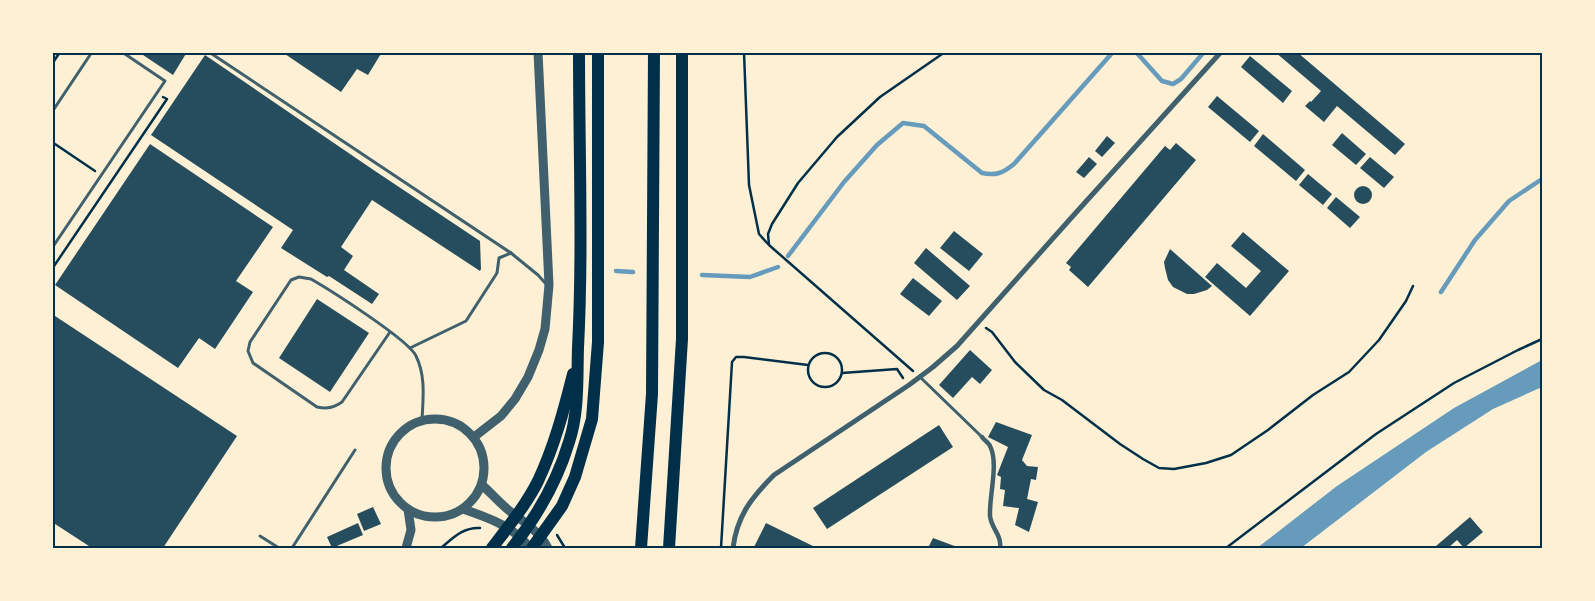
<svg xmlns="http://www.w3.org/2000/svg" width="1595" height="601" font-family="'Alegreya Sans',sans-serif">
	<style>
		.water { fill: #669bbc }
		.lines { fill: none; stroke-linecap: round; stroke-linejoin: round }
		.stream { stroke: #669bbc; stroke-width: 4.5 }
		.building { fill: #264d5e }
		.path { stroke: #003049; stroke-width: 2.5 }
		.service { stroke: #3f606c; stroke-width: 3 }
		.pedestrian { stroke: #3f606c; stroke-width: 4.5 }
		.minor { stroke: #3f606c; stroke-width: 5 }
		.tertiary { stroke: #3f606c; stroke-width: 9 }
		.motorway { stroke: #003049; stroke-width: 12 }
		.neatline { fill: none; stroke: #003049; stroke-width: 2 }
	</style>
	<rect width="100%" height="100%" fill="#fdf0d5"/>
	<polygon class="water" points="1542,360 1542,387 1493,409 1426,452 1301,548 1257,548 1337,486 1454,408"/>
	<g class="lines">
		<g class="stream">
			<polyline points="1136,52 1162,81 1173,84 1181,79 1204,52"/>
			<path d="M788,256L844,182L877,145L903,123L924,126L982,173C996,176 1003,173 1014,164L1113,52"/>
			<polyline points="616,271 633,272"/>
			<polyline points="702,275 750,277 778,267"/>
			<polyline points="1441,292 1475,240 1509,201 1542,179"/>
		</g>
	</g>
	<g class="building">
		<polygon points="144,52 187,52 173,75 143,55"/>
		<polygon points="282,52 382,52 368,75 357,69 341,92"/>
		<polygon points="1275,52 1297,52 1405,144 1395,155 1337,106 1324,122 1305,106 1310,101 1311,102 1321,91"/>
		<polygon points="205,55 375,171 480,241 481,269 480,271 372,200 341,247 353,256 344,270 379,294 372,304 329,276 327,277 281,248 293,230 151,135"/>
		<polygon points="1250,56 1292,91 1283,103 1241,67"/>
		<polygon points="1217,96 1259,131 1250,142 1208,107"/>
		<polygon points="1342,133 1366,154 1356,165 1332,145"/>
		<polygon points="1263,134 1305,170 1296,181 1254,146"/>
		<polygon points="1107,136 1115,143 1102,157 1095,151"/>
		<polygon points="1176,143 1196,160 1088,287 1069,270 1071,267 1066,263 1165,146 1170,150"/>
		<polygon points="150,144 273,227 236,281 253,292 215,349 199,338 178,368 55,285"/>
		<polygon points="1089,157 1097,164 1084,178 1076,172"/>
		<polygon points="1370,157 1394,177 1384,188 1360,168"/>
		<polygon points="1308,174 1332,194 1323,205 1299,185"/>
		<circle cx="1363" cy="195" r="9"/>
		<polygon points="1336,197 1360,217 1350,228 1327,208"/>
		<polygon points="954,231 983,254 969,271 940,248"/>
		<polygon points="1243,232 1289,271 1250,316 1205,277 1217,263 1246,288 1261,271 1231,246"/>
		<polygon points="926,248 970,286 957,300 914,263"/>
		<polygon points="1170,249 1212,286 1207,290 1194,294 1187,294 1173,287 1168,280 1165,268 1164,262"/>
		<polygon points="913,278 942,301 929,316 900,294"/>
		<polygon points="317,299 369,333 330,392 279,358"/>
		<polygon points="52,314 237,436 163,548 92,548 52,522"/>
		<polygon points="970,350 992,370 980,384 972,377 953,398 939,385"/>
		<polygon points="996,422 1032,435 1022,460 1027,466 1038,467 1036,480 1031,479 1027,499 1038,502 1029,532 1015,525 1019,508 1003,506 1005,490 1000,489 1001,477 997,475 1008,447 988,437"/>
		<polygon points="939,425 953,447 827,529 813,508"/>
		<polygon points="373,507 381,524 364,531 357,514"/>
		<polygon points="1470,517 1483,532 1464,548 1457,540 1448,548 1438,548 1436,546"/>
		<polygon points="358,523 363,535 332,548 327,537"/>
		<polygon points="766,523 817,548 758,548 754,547"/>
		<polygon points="933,538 960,548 928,548"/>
	</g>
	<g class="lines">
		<g class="path">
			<polyline points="744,52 749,185 759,234 768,244"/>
			<polyline points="52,64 60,52"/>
			<polyline points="52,142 95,171"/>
			<polyline points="52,269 167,99 163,97"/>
			<polyline points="986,328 992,332 1015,362 1044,390 1062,400 1120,444 1143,459 1159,468 1174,469 1206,463 1231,455 1268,430 1313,395 1349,372 1379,340 1406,301 1413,286"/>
			<circle cx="825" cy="370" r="17"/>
			<polyline points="913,371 769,245 768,234 772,224 798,183 837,137 880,97 945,52"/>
			<polyline points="842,373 897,369 903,378"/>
			<polyline points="557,535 565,548"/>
			<path d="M441,548C453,538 463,527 480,528"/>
			<polyline points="721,548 732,362 736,357 744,357 808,365"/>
			<polyline points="1226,548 1376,434 1454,383 1518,350 1542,339"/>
		</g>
		<g class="service">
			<polyline points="209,52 511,253 538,275 546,284"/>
			<polyline points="52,112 92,52"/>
			<polyline points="52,248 165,81 122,52"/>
			<path d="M390,332L342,402C333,408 327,409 317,407L253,363L248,351L250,342L291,280L299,277L311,279C330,290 409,340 416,356C426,376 423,399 422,420"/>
			<polyline points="410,348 466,321 497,273 499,258 511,253"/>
			<polyline points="920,377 982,437"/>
			<polyline points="260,536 279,548"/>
			<polyline points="292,548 355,450"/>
		</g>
		<path class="pedestrian" d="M982,437C984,440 989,443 990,446C999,463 989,496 990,516C991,528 1002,535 1000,548"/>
		<path class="minor" d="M733,548C737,516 751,498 774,475L909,385L933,367L957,346L1072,217L1221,52"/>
		<g class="tertiary">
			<circle cx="435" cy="468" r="49"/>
			<polyline points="474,437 501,416 515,399 528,377 539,350 545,329 549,285 538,52"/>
			<path d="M482,485C490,492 497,500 505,507C521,521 538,529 548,548"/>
			<path d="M463,509C489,518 513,526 530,548"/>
			<polyline points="406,548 411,530 408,509"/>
		</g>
		<g class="motorway">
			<path d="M492,548C508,527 526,505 538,481C554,447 564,410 573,374"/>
			<path d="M512,548C538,515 557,482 569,442C579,412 577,379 578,348C583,250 579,151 579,52"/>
			<polyline points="532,548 562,506 575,477 592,419 598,342 598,52"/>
			<polyline points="641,548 652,394 654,52"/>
			<polyline points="669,548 682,339 682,52"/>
		</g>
	</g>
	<rect width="1595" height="601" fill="none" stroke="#fdf0d5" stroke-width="108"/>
	<rect x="54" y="54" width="1487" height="493" class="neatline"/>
</svg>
